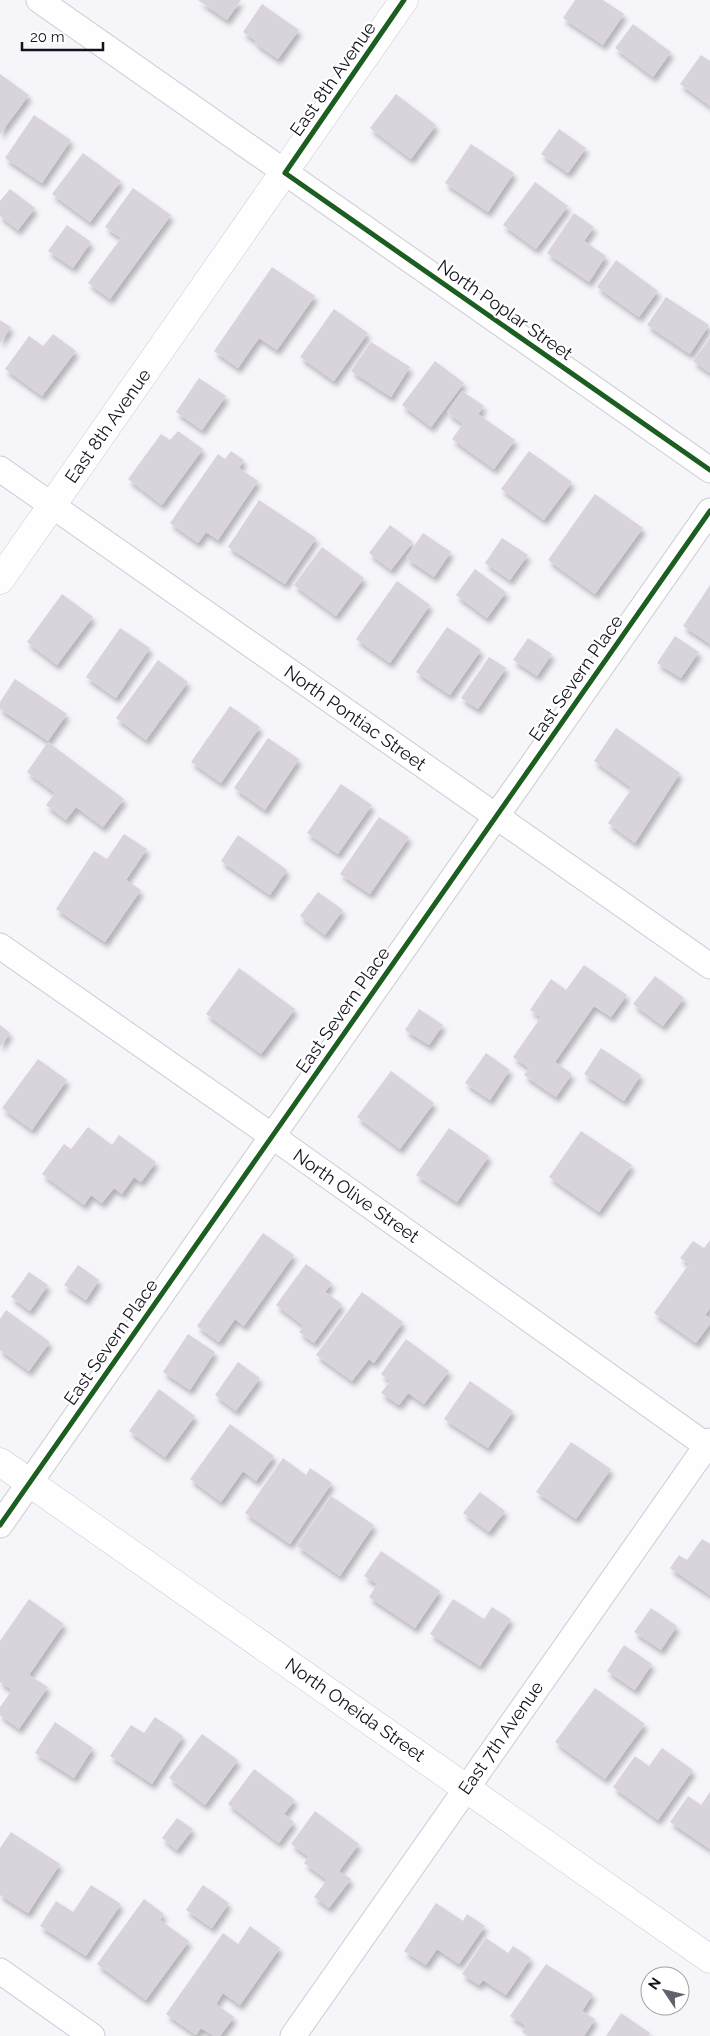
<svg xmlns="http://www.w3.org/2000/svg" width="710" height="2036" font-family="Raleway,sans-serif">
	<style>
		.building { fill: #d9d3dc; filter: url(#shadow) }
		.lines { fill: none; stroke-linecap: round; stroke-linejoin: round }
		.minor-casing { stroke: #cccbd4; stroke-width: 27 }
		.tertiary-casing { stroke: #cccbd4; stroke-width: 29 }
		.minor { stroke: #fefefe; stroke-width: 25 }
		.tertiary { stroke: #fefefe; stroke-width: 28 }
		.cycleway-casing { stroke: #fff; stroke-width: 8 }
		.cycleway { stroke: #1b5e20; stroke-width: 5 }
		.labels { text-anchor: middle; stroke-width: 4.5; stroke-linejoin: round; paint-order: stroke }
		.street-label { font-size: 18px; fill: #14121e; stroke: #fff }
	</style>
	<defs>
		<filter id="shadow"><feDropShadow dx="3" dy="5.5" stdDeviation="2.5" flood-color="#0004"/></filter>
	</defs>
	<rect width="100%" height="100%" fill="#f6f5fa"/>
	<g class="building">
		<polygon points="198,0 241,0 227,20"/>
		<polygon points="575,0 603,0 624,14 603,45 563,18"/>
		<polygon points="262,4 299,30 278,59 255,43 256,41 243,32"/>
		<polygon points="633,24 671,52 653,77 615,48"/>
		<polygon points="701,55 710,61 710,106 680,84"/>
		<polygon points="0,74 29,95 0,134"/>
		<polygon points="396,94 436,125 411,159 370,128"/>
		<polygon points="34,115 71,140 42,183 5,158"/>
		<polygon points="559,129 586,148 568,173 541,154"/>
		<polygon points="471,144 514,173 488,212 445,183"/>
		<polygon points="83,153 121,181 90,222 52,194"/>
		<polygon points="535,182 568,206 536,249 503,225"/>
		<polygon points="133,188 171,215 110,299 88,283 121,238 105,227"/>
		<polygon points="10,189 35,208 18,230 0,216 0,201"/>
		<polygon points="574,213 594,227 584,241 606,256 589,282 547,253"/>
		<polygon points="67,225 91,242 73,268 48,251"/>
		<polygon points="616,260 658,291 639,317 597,287"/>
		<polygon points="272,267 315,296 277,350 259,338 238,368 214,351"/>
		<polygon points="666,297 709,325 690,354 647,325"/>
		<polygon points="334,309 368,333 334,381 300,357"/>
		<polygon points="0,320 11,327 0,343"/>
		<polygon points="53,334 76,351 42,396 5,369 29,336 43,346"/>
		<polygon points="710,338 710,373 693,361"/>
		<polygon points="371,342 410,367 391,397 351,371"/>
		<polygon points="435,361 464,383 431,427 402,405"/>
		<polygon points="199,378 226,396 202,430 176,412"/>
		<polygon points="462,391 484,406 478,414 515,440 494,469 452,439 463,424 447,412"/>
		<polygon points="178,431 203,449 162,505 128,479 161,434 170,440"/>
		<polygon points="231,451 244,460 239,468 258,481 218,540 206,532 198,543 170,523 218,454 225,459"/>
		<polygon points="529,451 572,482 544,520 501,489"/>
		<polygon points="595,494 643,528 595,594 548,560"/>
		<polygon points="259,500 316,538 285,584 228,547"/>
		<polygon points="390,525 413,542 391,570 369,553"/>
		<polygon points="423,533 451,552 434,577 406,558"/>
		<polygon points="502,538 528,555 510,580 485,563"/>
		<polygon points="322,547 364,578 336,616 294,585"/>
		<polygon points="475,569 506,592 487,618 456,595"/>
		<polygon points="397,581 430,605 390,663 356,639"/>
		<polygon points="710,585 710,644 683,626"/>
		<polygon points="62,594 93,617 57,665 27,642"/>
		<polygon points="447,627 481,650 450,695 416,672"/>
		<polygon points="120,628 150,648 116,698 86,677"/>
		<polygon points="675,636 699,652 681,678 657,663"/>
		<polygon points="528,638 552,654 537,676 513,660"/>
		<polygon points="489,657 506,668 478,709 461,698"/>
		<polygon points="158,660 188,682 146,740 116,718"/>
		<polygon points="15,679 67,714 48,741 0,709 0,702"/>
		<polygon points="230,706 260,727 221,783 191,762"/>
		<polygon points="616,728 680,773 635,843 608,823 632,788 594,761"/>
		<polygon points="268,738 299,759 265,810 234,788"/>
		<polygon points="48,742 124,799 103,827 76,807 66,820 46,805 55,793 27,772"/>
		<polygon points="341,784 372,805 338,854 307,833"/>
		<polygon points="379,817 409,837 370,894 340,874"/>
		<polygon points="124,834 147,849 126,880 141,890 105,942 56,909 94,851 107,859"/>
		<polygon points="238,835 287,870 270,895 221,861"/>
		<polygon points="318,892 343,910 325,935 300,916"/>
		<polygon points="584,965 627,995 611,1017 594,1006 555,1062 572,1074 556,1097 524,1075 529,1068 513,1057 541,1017 530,1010 551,979 566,990"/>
		<polygon points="239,968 295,1009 261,1054 206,1014"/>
		<polygon points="655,976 684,998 663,1026 633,1004"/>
		<polygon points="419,1009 443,1025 429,1045 405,1030"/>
		<polygon points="0,1025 10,1033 0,1047"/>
		<polygon points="601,1048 641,1075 624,1101 584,1074"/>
		<polygon points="486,1053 510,1070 490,1100 465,1083"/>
		<polygon points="38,1059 67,1080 32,1130 2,1108"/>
		<polygon points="391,1071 434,1103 400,1149 357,1117"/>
		<polygon points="88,1127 112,1145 119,1135 156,1162 141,1182 134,1177 122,1194 114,1188 102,1203 91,1195 84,1205 42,1174 64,1144 71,1149"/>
		<polygon points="449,1128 489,1156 457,1202 416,1175"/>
		<polygon points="581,1131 632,1165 599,1212 549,1177"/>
		<polygon points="263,1233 294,1255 244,1326 235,1319 219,1342 197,1326"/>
		<polygon points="710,1240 710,1308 705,1315 710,1319 710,1324 696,1343 654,1313 689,1264 680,1258 693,1241 704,1248"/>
		<polygon points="306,1264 332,1283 325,1292 342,1304 314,1343 299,1332 304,1326 276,1305"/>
		<polygon points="78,1265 99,1280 86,1300 64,1285"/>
		<polygon points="29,1272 48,1285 30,1311 11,1297"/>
		<polygon points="362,1292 403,1322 374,1363 369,1359 352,1381 316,1355"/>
		<polygon points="6,1310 50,1342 29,1371 0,1350 0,1319"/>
		<polygon points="188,1334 215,1352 190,1390 163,1372"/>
		<polygon points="406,1339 449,1371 424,1404 408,1393 399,1405 381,1393 390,1381 381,1374"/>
		<polygon points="238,1362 260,1378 236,1411 215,1395"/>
		<polygon points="470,1381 513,1411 488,1448 444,1419"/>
		<polygon points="159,1389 195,1416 165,1457 129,1431"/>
		<polygon points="230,1424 274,1456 256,1481 243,1471 221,1502 190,1479"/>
		<polygon points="571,1442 611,1469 576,1519 536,1492"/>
		<polygon points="283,1458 306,1475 310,1468 332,1483 290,1544 245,1513"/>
		<polygon points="480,1492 505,1511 489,1532 463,1513"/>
		<polygon points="331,1496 374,1525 340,1576 297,1546"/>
		<polygon points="702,1539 710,1544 710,1595 670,1568 679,1555 687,1560"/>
		<polygon points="381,1551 440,1591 415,1628 369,1597 377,1584 364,1576"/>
		<polygon points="29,1599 64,1624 29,1675 48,1687 19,1729 0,1715 0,1707 12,1690 0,1682 0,1641"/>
		<polygon points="453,1599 484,1619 492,1607 511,1619 480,1666 430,1634"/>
		<polygon points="651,1608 677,1626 661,1650 634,1632"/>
		<polygon points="624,1645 652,1664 635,1690 607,1671"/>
		<polygon points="595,1688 645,1724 605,1779 555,1742"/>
		<polygon points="155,1717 183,1736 152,1784 110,1756 131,1725 144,1733"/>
		<polygon points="55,1722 93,1748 74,1778 35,1753"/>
		<polygon points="202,1734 238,1760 205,1805 169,1778"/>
		<polygon points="662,1748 693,1770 658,1820 613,1787 635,1756 649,1766"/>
		<polygon points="254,1769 295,1800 284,1814 294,1822 279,1843 228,1804"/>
		<polygon points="710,1792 710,1849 670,1822 688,1796 701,1805"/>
		<polygon points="315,1811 359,1844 339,1871 351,1879 329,1908 314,1897 327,1880 304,1863 309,1857 291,1844"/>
		<polygon points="177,1818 193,1829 177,1850 162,1838"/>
		<polygon points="11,1832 60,1864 28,1913 0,1895 0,1848"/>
		<polygon points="91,1885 121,1904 86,1956 40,1926 56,1901 73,1912"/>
		<polygon points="203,1885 229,1903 212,1928 186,1910"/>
		<polygon points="144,1899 164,1914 160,1920 189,1941 146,2000 97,1964"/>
		<polygon points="436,1903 463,1921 467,1914 485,1926 459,1964 437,1949 426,1965 404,1951"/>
		<polygon points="250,1926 280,1948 240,2005 223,1993 216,2004 234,2017 220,2036 214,2036 201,2028 196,2035 166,2014 223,1933 238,1944"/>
		<polygon points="486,1938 508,1953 513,1946 531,1958 506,1995 483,1980 479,1985 462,1974"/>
		<polygon points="546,1964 593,1994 582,2011 595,2019 584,2036 528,2036 522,2032 526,2026 510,2016"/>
		<polygon points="621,2013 650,2033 648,2036 606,2036"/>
	</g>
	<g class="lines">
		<g class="minor-casing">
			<g id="minor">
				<polyline points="39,0 710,470"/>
				<polyline points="0,469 710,966"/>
				<polyline points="0,946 272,1136 710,1448"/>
				<polyline points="0,1525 710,511"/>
				<polyline points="0,1971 92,2036"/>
				<polyline points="293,2036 710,1441"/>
			</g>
		</g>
		<g class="tertiary-casing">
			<g id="tertiary">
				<polyline points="0,580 404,0"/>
				<polyline points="0,1462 710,1959"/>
			</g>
		</g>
		<use href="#minor" class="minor"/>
		<use href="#tertiary" class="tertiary"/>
		<g class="cycleway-casing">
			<g id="cycleway">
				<polyline points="404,0 285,173 710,470"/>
				<polyline points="0,1525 710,511"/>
			</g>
		</g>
		<use href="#cycleway" class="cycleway"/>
	</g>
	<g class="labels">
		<g class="street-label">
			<text transform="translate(333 79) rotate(-55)" y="6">East 8th Avenue</text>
			<text transform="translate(505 310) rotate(35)" y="6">North Poplar Street</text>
			<text transform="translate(108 426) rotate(-55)" y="6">East 8th Avenue</text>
			<text transform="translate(576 678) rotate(-55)" y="6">East Severn Place</text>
			<text transform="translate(355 718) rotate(35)" y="6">North Pontiac Street</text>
			<text transform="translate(343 1010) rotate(-55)" y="6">East Severn Place</text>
			<text transform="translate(356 1196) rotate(35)" y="6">North Olive Street</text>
			<text transform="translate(111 1342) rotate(-55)" y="6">East Severn Place</text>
			<text transform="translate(355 1710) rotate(35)" y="6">North Oneida Street</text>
			<text transform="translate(501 1738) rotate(-55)" y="6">East 7th Avenue</text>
		</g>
	</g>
	<g transform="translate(665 1991) rotate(305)"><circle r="24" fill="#ffffff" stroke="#a1a0a5"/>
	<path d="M0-4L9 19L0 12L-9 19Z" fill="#63616b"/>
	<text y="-8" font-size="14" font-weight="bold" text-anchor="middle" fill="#14121e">N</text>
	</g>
	<path d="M22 42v8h81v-8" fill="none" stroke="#14121e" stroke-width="2.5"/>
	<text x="30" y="42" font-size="15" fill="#14121e" stroke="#ffffff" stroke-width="4" paint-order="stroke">20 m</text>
</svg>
